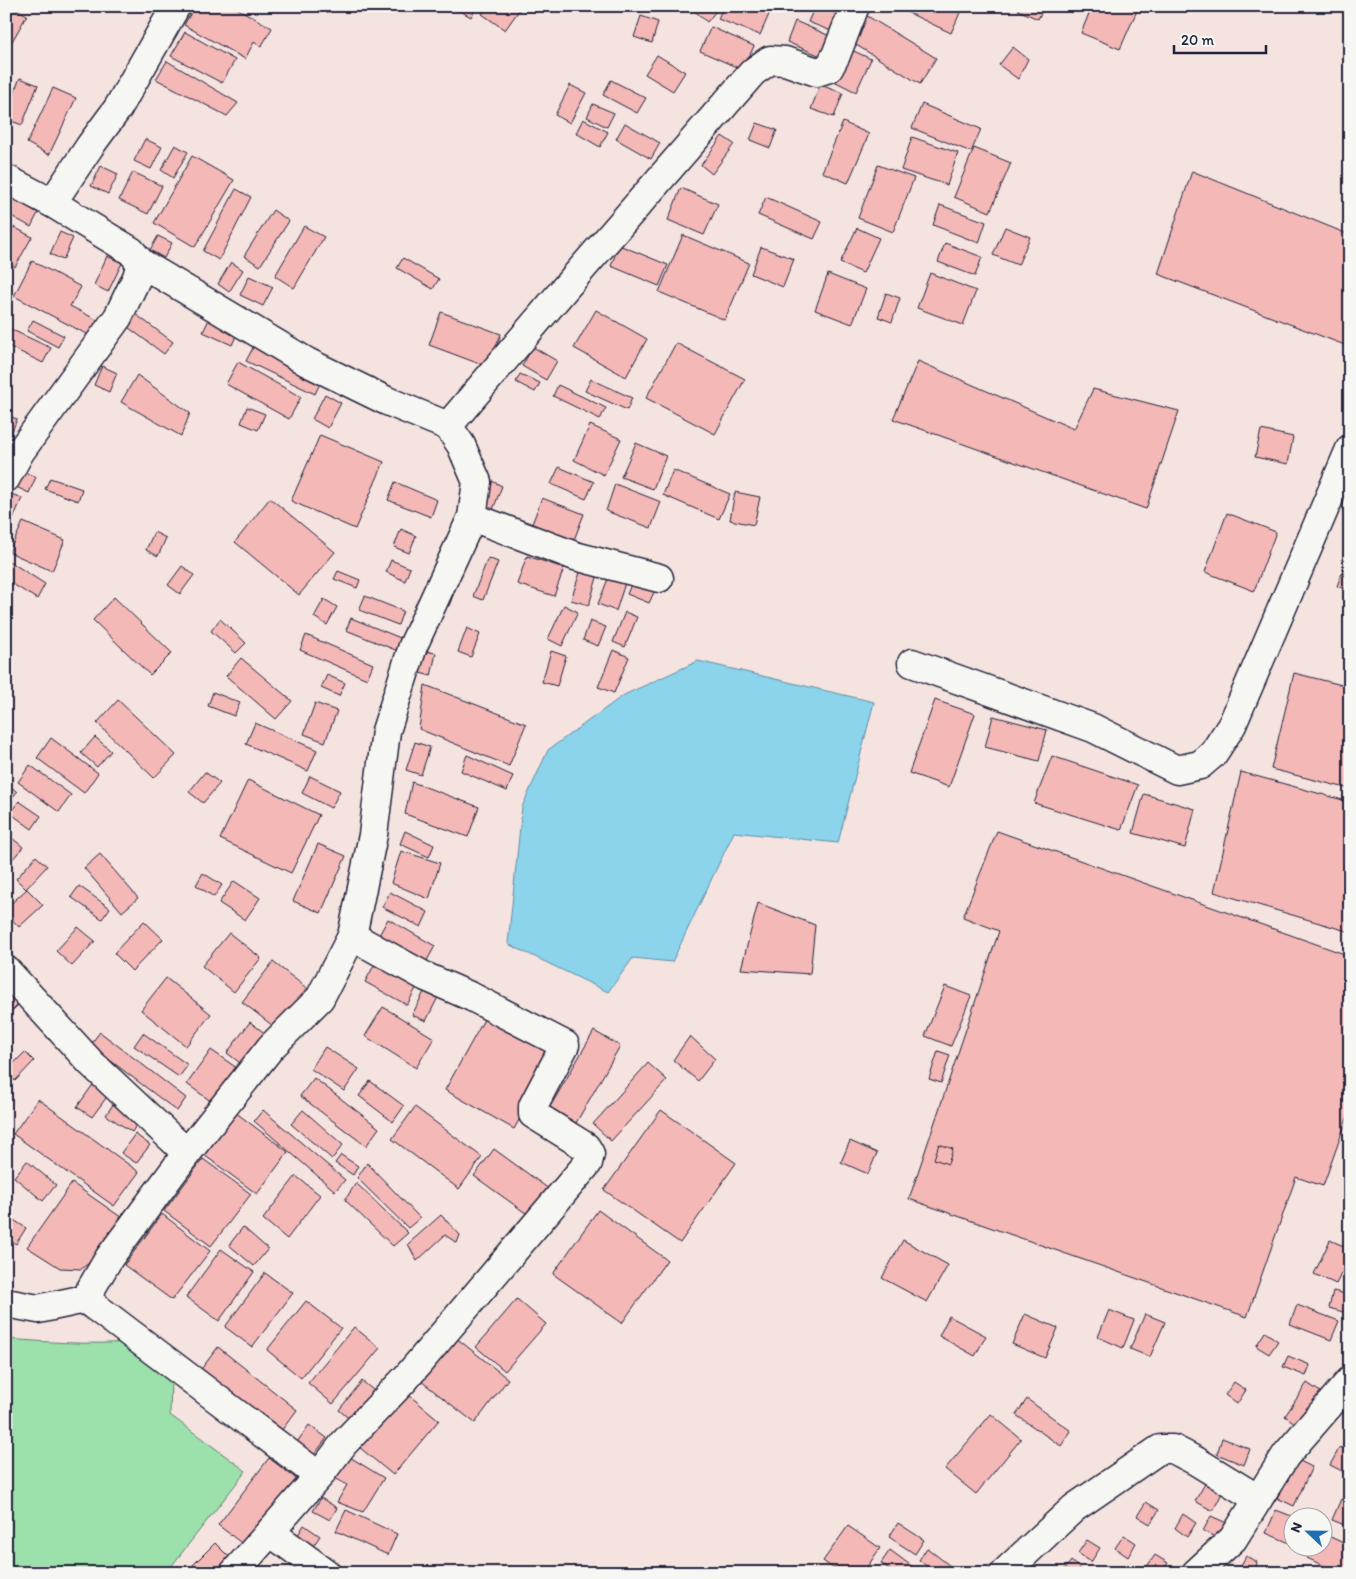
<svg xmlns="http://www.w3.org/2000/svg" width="1356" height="1579" font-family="Itim,sans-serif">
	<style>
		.green { fill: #9ce0ab; stroke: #5f8173 }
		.water { fill: #8bd4ec; stroke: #618da5 }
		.building { fill: #f4b8b7; stroke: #22223b }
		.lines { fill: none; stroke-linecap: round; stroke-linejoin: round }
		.street-casing { stroke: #22223b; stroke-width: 31 }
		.street { stroke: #f6f6f2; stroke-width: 28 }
	</style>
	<rect width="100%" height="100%" fill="#f5e3e0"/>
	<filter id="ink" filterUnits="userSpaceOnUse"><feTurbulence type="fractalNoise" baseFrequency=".02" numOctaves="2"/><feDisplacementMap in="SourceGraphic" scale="10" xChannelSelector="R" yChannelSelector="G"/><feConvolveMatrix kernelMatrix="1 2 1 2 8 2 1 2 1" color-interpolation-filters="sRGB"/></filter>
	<g filter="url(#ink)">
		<path class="green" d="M6,1339C47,1342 88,1345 129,1342L171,1380L170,1415L246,1471L166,1573H6Z"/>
		<polygon class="water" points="698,661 874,702 838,843 734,832 672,962 633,958 608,992 508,944 522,807 548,750 624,695"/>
		<g class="building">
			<polygon points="11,6 27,15 6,52 6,15"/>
			<polygon points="195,6 233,6 272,28 261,47 254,42 245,59 184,25"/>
			<polygon points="451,6 477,6 471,17"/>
			<polygon points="487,6 522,6 505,30 482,14"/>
			<polygon points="689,6 710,6 716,11 707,22"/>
			<polygon points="723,6 756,6 770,12 760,35 718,19"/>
			<polygon points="815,6 841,15 834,32 808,22"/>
			<polygon points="894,6 963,6 951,33"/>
			<polygon points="1019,6 1036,6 1043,9 1038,19 1018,10"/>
			<polygon points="1092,6 1139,6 1120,49 1081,33"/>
			<polygon points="864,14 936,58 920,84 848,40"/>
			<polygon points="641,16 658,22 652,43 634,37"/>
			<polygon points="795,21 837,39 828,59 787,42"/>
			<polygon points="711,27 754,46 743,70 700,51"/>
			<polygon points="185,32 235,60 222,83 171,56"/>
			<polygon points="845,47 871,59 856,92 830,79"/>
			<polygon points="1013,47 1028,59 1018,79 999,65"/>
			<polygon points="657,55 685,72 673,91 645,74"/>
			<polygon points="167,61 238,103 227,116 156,79"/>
			<polygon points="20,78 38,85 22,125 6,119 6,111"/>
			<polygon points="611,80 646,98 637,113 603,95"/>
			<polygon points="570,85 586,93 570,123 555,115"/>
			<polygon points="820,85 843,93 834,117 811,109"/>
			<polygon points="53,88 76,98 49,155 27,143"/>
			<polygon points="593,104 614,113 607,127 587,117"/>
			<polygon points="922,104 981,129 971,152 912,128"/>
			<polygon points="583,119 608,132 600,147 576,133"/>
			<polygon points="843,122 869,134 848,183 822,172"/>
			<polygon points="625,123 660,143 651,159 616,139"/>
			<polygon points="757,123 777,130 770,148 750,140"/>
			<polygon points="722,136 734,144 712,174 701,165"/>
			<polygon points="912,137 958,153 947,185 901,170"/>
			<polygon points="145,139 162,147 151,169 134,161"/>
			<polygon points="175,145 188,152 173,178 161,170"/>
			<polygon points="974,148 1011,163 990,212 954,197"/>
			<polygon points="192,156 234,180 195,247 154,223"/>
			<polygon points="878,165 914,178 893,232 858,218"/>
			<polygon points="101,166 118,174 108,194 91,186"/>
			<polygon points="1192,171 1350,235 1350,347 1158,274"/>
			<polygon points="133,172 162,186 148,214 119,200"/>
			<polygon points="681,188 718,204 704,235 668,220"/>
			<polygon points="236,189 251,197 219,260 203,251"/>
			<polygon points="10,196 38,213 31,227 6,213 6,203"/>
			<polygon points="766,197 822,222 814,239 758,215"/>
			<polygon points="940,205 986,222 979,243 933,225"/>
			<polygon points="273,210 289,221 260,266 244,256"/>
			<polygon points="304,226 324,237 294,288 275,276"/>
			<polygon points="14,227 32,237 15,267 6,262 6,240"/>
			<polygon points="1005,227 1030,237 1018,265 993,255"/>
			<polygon points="857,228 879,238 863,273 840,263"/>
			<polygon points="60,232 73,238 63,260 50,254"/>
			<polygon points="683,235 749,263 725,320 659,292"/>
			<polygon points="158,236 172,243 164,258 150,250"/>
			<polygon points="945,243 982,257 975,276 938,262"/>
			<polygon points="619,245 668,265 659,286 611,266"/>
			<polygon points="761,247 794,259 783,287 751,274"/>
			<polygon points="107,256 122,263 108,292 94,285"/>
			<polygon points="403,258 439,279 433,289 397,268"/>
			<polygon points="32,261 81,287 70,306 103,323 94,338 14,296"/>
			<polygon points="231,262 243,270 229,292 218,284"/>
			<polygon points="930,273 976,291 963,325 917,308"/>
			<polygon points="828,274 866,289 852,324 815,310"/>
			<polygon points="249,276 273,287 263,306 240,295"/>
			<polygon points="886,293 900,298 892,322 878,317"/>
			<polygon points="596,310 647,339 626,377 574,348"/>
			<polygon points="441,312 501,334 488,367 429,345"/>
			<polygon points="134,313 173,342 164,354 125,325"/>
			<polygon points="211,315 239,329 232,345 203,332"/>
			<polygon points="33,320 64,336 58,347 27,331"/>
			<polygon points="6,327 51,348 43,363 6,345"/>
			<polygon points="256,342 324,375 315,394 246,361"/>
			<polygon points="676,343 745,379 715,434 646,398"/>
			<polygon points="533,347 557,361 546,380 522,366"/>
			<polygon points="918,361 1074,429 1093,389 1179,411 1146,509 893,419"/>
			<polygon points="238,362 301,397 289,419 226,384"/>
			<polygon points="102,366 117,373 109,392 94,385"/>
			<polygon points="520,374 540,383 535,392 516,382"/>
			<polygon points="6,375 11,377 6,388"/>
			<polygon points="137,375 190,413 181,436 121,402"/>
			<polygon points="591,379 632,398 627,410 585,391"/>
			<polygon points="558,385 606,408 600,419 553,396"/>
			<polygon points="325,394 341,403 328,428 312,419"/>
			<polygon points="247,407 265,414 258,430 241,423"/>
			<polygon points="6,415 17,419 6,447"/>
			<polygon points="590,425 621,439 604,475 574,460"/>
			<polygon points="1261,430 1293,437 1288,464 1255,457"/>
			<polygon points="320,435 384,462 355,529 291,501"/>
			<polygon points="636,443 666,456 653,489 621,477"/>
			<polygon points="559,467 594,482 586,499 551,484"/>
			<polygon points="19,470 36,477 29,493 12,485"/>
			<polygon points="673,470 730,494 719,519 663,495"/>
			<polygon points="50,478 82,489 78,501 45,489"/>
			<polygon points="492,481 502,486 491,515 480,511"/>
			<polygon points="395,482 437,500 431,517 388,500"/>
			<polygon points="615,484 661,502 651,528 606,511"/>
			<polygon points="6,492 22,498 10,526 6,524"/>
			<polygon points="735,492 760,497 754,525 730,520"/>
			<polygon points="270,498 335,552 299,595 235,542"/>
			<polygon points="542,498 584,514 572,545 530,529"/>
			<polygon points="1227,513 1276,532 1254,591 1205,572"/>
			<polygon points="23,522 65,540 52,571 9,552"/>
			<polygon points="401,529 416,536 409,553 394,547"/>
			<polygon points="154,532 166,538 158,556 146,550"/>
			<polygon points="527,556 564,568 554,596 517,584"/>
			<polygon points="488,558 498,562 483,600 473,596"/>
			<polygon points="391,560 410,568 405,581 386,572"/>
			<polygon points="9,561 45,584 37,599 6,580 6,565"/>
			<polygon points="182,566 194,575 180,594 168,585"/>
			<polygon points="1344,568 1350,570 1350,591 1337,586"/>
			<polygon points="581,569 598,574 589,605 571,600"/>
			<polygon points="338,571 360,580 357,588 334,579"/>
			<polygon points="610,574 626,580 616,611 598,604"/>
			<polygon points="633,580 655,590 649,603 627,594"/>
			<polygon points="445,586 455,590 449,606 438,602"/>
			<polygon points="365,596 403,611 398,625 359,610"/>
			<polygon points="114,597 172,653 150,675 93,620"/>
			<polygon points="324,599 337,607 327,625 314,617"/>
			<polygon points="564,605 578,612 562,646 548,639"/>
			<polygon points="625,612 637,617 625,647 613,642"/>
			<polygon points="351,618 403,639 398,651 346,630"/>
			<polygon points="220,619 246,643 236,653 211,631"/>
			<polygon points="590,621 606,627 598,646 583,640"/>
			<polygon points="467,628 480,634 471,657 458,652"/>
			<polygon points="306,635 373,664 367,679 300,650"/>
			<polygon points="613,650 629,657 614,693 598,687"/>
			<polygon points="425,651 436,653 431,676 420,673"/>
			<polygon points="551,651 566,656 557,686 542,682"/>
			<polygon points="241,658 292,701 276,719 226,676"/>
			<polygon points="1294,673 1350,687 1350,789 1271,769"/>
			<polygon points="327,675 345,683 339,696 321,688"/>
			<polygon points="425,685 526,724 509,766 419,729"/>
			<polygon points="213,692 240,703 234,716 208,706"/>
			<polygon points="118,700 176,755 154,778 97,723"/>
			<polygon points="935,700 975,714 949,787 909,773"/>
			<polygon points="315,703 337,711 325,742 304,734"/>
			<polygon points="993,716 1047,730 1039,761 985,747"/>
			<polygon points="255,723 317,750 308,771 246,744"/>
			<polygon points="95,737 111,751 97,767 81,753"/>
			<polygon points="51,738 98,773 84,793 37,758"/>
			<polygon points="415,742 430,747 421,775 406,770"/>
			<polygon points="467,755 513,776 507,791 461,771"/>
			<polygon points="1052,756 1138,785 1121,830 1034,803"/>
			<polygon points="30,765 71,795 59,812 18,782"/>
			<polygon points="205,772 220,783 203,803 189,792"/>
			<polygon points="1241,772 1350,802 1350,932 1214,892"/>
			<polygon points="310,776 340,791 331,808 302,793"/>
			<polygon points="248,780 319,815 291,873 220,839"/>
			<polygon points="6,782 17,792 6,805"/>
			<polygon points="412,782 479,807 468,837 405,814"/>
			<polygon points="1144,794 1195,809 1185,848 1133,833"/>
			<polygon points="19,801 41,816 32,829 10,813"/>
			<polygon points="405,831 434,845 429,857 400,844"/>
			<polygon points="997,831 1350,956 1350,1110 1323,1186 1296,1177 1247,1317 909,1199 999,931 963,917"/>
			<polygon points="6,833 23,847 6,867"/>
			<polygon points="318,844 346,856 321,913 293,901"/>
			<polygon points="401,851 440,863 429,899 391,883"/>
			<polygon points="100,854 138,898 122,912 84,868"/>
			<polygon points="36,856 47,866 26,889 16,879"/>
			<polygon points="203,873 222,885 214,897 196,885"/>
			<polygon points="234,881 260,898 245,920 219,903"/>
			<polygon points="79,886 110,908 102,919 71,897"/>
			<polygon points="27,889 43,905 19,927 6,913 6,908"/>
			<polygon points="390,892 428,912 421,927 382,907"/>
			<polygon points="758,903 815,925 810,974 741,969"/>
			<polygon points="388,919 435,946 425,964 378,937"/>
			<polygon points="144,921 163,939 132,971 114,953"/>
			<polygon points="78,927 95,941 72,966 56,951"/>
			<polygon points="229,933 261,958 234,992 202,966"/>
			<polygon points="378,958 420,981 407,1005 365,982"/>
			<polygon points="273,962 308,989 277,1029 242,1002"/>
			<polygon points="166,978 211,1014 186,1046 141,1010"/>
			<polygon points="6,986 21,1002 11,1012 6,1007"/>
			<polygon points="427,986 440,993 426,1021 412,1015"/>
			<polygon points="945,986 971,996 951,1046 925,1036"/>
			<polygon points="383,1007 434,1038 416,1068 365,1036"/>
			<polygon points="486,1016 555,1054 514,1129 445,1090"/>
			<polygon points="250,1022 271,1038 248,1069 227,1053"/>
			<polygon points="594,1031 620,1046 576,1123 550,1107"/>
			<polygon points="100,1032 186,1098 177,1111 90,1045"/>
			<polygon points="143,1033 188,1065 179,1077 134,1046"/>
			<polygon points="690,1036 715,1059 698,1081 673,1060"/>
			<polygon points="325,1047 359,1069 344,1091 311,1069"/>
			<polygon points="211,1050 244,1073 219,1107 187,1084"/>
			<polygon points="938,1051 950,1055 941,1083 929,1079"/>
			<polygon points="25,1052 34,1061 15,1081 6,1071"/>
			<polygon points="648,1063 667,1080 611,1141 593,1124"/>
			<polygon points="314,1078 379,1128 366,1146 300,1096"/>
			<polygon points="370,1081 404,1106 393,1122 359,1096"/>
			<polygon points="94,1083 109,1094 92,1117 77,1107"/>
			<polygon points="38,1099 139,1172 114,1206 13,1134"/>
			<polygon points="116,1100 141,1117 132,1132 106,1115"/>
			<polygon points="415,1107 482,1157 459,1189 392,1139"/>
			<polygon points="263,1110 345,1180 335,1191 254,1121"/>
			<polygon points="303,1110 343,1145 332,1159 291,1124"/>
			<polygon points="661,1110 736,1163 680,1243 604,1190"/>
			<polygon points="235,1112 288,1152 257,1194 204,1155"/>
			<polygon points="135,1134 150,1145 136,1163 121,1153"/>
			<polygon points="850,1141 877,1153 868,1174 841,1162"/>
			<polygon points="939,1144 953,1149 948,1164 934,1159"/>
			<polygon points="494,1149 553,1192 534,1219 474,1176"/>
			<polygon points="341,1155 358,1166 353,1175 335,1163"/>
			<polygon points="203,1159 251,1194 211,1246 164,1211"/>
			<polygon points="27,1161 56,1185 43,1201 14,1177"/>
			<polygon points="367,1163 420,1218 408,1228 357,1178"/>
			<polygon points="296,1176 320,1195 287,1239 263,1219"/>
			<polygon points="72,1183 125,1220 101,1254 81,1269 60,1268 27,1247"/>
			<polygon points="356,1183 408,1233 393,1246 345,1200"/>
			<polygon points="598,1210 667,1260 622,1323 553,1274"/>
			<polygon points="162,1214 210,1251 172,1300 124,1265"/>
			<polygon points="6,1215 26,1228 16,1244 6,1238"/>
			<polygon points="441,1215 460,1235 457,1243 445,1235 417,1261 408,1244"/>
			<polygon points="243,1227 268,1249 254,1266 229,1245"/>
			<polygon points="903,1240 948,1265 927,1302 882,1278"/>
			<polygon points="1330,1240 1350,1249 1350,1256 1336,1284 1314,1274"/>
			<polygon points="221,1249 254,1272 219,1321 186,1297"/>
			<polygon points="265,1273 293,1293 252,1347 225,1327"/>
			<polygon points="1333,1291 1350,1295 1350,1314 1329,1308"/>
			<polygon points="517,1299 546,1324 505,1371 476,1347"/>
			<polygon points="306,1301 341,1328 301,1378 267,1350"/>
			<polygon points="1297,1305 1339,1321 1331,1340 1290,1324"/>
			<polygon points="1109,1310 1134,1320 1123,1348 1098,1337"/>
			<polygon points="1025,1314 1058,1328 1045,1358 1012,1344"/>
			<polygon points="1145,1314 1165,1322 1150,1357 1130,1349"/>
			<polygon points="949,1316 986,1336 975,1356 939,1336"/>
			<polygon points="354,1327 380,1348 333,1404 308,1383"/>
			<polygon points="1265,1332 1278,1341 1269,1354 1256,1346"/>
			<polygon points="455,1337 508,1379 475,1423 421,1381"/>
			<polygon points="218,1347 297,1410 275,1439 196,1376"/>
			<polygon points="1288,1356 1310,1365 1306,1376 1283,1367"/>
			<polygon points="362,1381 378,1394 354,1423 339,1410"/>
			<polygon points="1234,1382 1246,1390 1237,1404 1225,1395"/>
			<polygon points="1307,1383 1325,1395 1302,1428 1285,1416"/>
			<polygon points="404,1391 439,1420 393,1475 359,1447"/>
			<polygon points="1350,1392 1350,1415 1348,1417 1337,1407"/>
			<polygon points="1027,1399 1071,1431 1061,1446 1016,1415"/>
			<polygon points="991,1414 1021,1439 976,1494 945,1469"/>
			<polygon points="309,1425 327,1438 310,1460 293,1448"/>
			<polygon points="1222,1438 1250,1449 1244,1465 1217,1454"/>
			<polygon points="1340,1447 1350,1453 1350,1475 1330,1465"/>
			<polygon points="348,1456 384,1478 363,1512 337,1502 347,1485 335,1478"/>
			<polygon points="269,1458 299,1481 249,1549 218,1525"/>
			<polygon points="1296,1459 1312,1467 1294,1506 1277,1498"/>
			<polygon points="1206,1482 1223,1491 1213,1511 1195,1501"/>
			<polygon points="321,1498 337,1508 330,1520 313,1511"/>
			<polygon points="1341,1499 1350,1502 1350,1520 1347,1526 1332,1520"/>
			<polygon points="1146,1502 1159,1510 1150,1524 1137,1516"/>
			<polygon points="346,1510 397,1534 388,1555 336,1531"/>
			<polygon points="1276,1510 1294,1517 1292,1544 1266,1533"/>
			<polygon points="1183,1514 1196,1523 1187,1537 1175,1528"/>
			<polygon points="1211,1516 1231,1525 1223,1541 1203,1531"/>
			<polygon points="898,1523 924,1540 915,1554 889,1537"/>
			<polygon points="304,1525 320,1536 311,1549 296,1538"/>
			<polygon points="848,1526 880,1548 863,1573 840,1573 823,1561"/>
			<polygon points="1324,1534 1350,1546 1350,1573 1339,1573 1307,1558 1313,1546 1324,1546"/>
			<polygon points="1124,1535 1136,1543 1128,1557 1115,1548"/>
			<polygon points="1087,1540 1100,1548 1091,1562 1078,1553"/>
			<polygon points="215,1543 233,1561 221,1573 193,1573 189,1569"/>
			<polygon points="927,1548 959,1573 936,1573 919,1560"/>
			<polygon points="890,1550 921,1573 894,1573 881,1563"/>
			<polygon points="1155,1555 1168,1563 1161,1573 1153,1573 1146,1568"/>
			<polygon points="1246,1556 1257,1562 1255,1573 1237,1573"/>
			<polygon points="1071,1561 1085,1573 1062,1573"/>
			<polygon points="1286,1566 1298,1567 1297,1573 1283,1573"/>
			<polygon points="359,1568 366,1573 355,1573"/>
			<polygon points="1113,1568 1121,1573 1109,1573"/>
		</g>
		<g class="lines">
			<g class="street-casing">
				<g id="street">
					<polyline points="6,179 52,203"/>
					<polyline points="141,263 307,362 387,401 448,426"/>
					<polyline points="6,478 20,452 118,317 137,277 141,263 131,251 52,203 90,146 118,108 176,6"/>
					<polyline points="472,517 575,556 659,578"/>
					<polyline points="912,663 1093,728 1177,770 1200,765 1213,754 1232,725 1350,449"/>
					<polyline points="6,970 91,1063 187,1153"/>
					<polyline points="85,1299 319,1476"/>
					<polyline points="6,1303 38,1309 85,1299 109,1258 187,1153 271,1047 320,998 352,936 373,835 386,731 413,646 472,517 477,482 461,445 448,426 566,287 753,72 770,60 785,61 817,72 829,68 836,55 855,6"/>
					<polyline points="270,1532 326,1573"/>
					<polyline points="234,1573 319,1476 344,1443 406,1378 588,1163 590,1154 586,1147 533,1114 533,1106 565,1045 472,997 426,977 352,936"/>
					<polyline points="1004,1573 1074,1508 1160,1449 1173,1449 1196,1461 1258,1499"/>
					<polyline points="1196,1573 1233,1539 1286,1455 1350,1381"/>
				</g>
			</g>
			<use href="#street" class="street"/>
		</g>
	</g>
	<rect width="1356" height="1579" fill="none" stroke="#f6f6f2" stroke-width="25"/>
	<rect x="12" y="12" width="1331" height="1554" fill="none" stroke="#22223b" stroke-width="2" filter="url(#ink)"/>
	<g transform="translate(1308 1532) rotate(292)"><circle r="24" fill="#f6f6f2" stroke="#a1a1a9"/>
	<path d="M0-4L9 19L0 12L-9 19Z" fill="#1f6fb2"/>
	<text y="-8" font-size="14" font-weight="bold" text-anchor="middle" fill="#22223b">N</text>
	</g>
	<path d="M1174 45v8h92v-8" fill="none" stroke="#22223b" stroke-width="2.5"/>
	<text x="1181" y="45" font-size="15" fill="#22223b" stroke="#f6f6f2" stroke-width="4" paint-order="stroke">20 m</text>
</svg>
